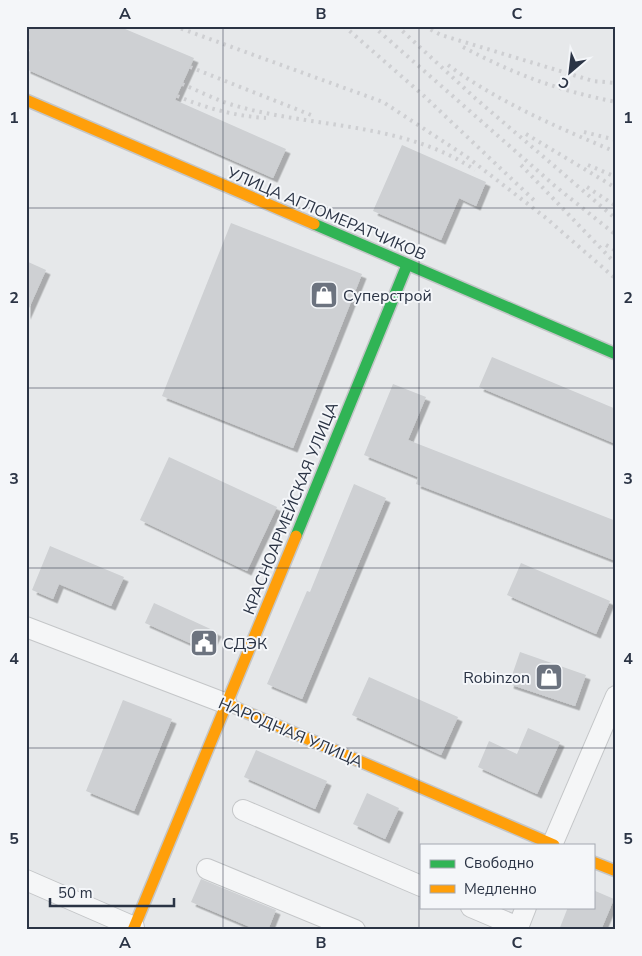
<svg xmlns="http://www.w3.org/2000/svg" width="642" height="956" font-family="'Nunito Sans',sans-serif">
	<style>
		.building { fill: #ced0d3; filter: url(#shadow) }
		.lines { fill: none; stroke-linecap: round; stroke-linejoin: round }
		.street-casing { stroke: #c4c6c8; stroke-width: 22 }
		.fast-casing { stroke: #c4c6c8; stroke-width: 14 }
		.slow-casing { stroke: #c4c6c8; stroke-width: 14 }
		.street { stroke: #f5f6f7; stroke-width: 20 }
		.fast { stroke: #30b455; stroke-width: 11 }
		.slow { stroke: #ff9f0a; stroke-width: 11 }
		.rail { stroke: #cecfd2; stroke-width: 4; stroke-dasharray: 2.5 5; stroke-linecap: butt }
		.grid { fill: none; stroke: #2b3445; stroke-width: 1; stroke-opacity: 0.55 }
		.labels { text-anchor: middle; stroke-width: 4; stroke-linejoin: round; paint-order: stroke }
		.street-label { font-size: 16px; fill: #2b3445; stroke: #f4f6f9 }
		.poi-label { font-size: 16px; fill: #2b3445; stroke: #f4f6f9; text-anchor: start }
		.neatline { fill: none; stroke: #2b3445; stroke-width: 2 }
		.grid-label { font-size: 16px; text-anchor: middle; font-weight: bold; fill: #2b3445 }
	</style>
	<defs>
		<filter id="shadow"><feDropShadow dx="4.5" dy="4.5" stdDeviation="0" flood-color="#0004"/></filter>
	</defs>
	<rect width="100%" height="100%" fill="#e6e8ea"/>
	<g class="building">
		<polygon points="26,26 118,26 194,58 175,100 286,149 273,178 26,69 26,59 30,50 26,48"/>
		<polygon points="402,145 486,182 476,206 459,198 441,240 373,211"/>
		<polygon points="231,223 362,274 293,448 162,396"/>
		<polygon points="26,261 46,270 26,315"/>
		<polygon points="492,357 616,409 616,444 479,387"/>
		<polygon points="393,384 426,397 408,440 616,521 616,561 416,484 418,477 364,455"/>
		<polygon points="169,457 277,507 247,571 140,520"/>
		<polygon points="354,484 386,498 302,699 267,684 307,591 310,592"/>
		<polygon points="50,546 124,577 111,606 59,584 53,599 32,590"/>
		<polygon points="521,563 610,601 596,634 507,595"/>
		<polygon points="154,603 217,632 208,651 145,623"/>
		<polygon points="520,652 586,675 575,706 509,684"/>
		<polygon points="369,677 458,717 441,755 352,715"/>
		<polygon points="123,700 172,719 134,811 86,791"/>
		<polygon points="528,728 560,742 537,794 478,767 489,741 517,754"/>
		<polygon points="256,750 327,781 315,809 244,777"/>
		<polygon points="367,793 399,808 385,839 353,824"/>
		<polygon points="201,879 276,910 268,930 257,930 191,902"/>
		<polygon points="593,890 614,899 601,930 559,930 568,907 593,907"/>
	</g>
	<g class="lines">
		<g class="street-casing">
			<g id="street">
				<polyline points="26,627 227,704"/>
				<polyline points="243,810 421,886"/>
				<polyline points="552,845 616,696"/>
				<polyline points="207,869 355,930"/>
				<polyline points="26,880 134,927"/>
				<polyline points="471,907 518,927"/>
				<polyline points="517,930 526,907"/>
			</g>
		</g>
		<g class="fast-casing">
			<g id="fast">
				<polyline points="314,224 616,354"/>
				<polyline points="296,536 407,265"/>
			</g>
		</g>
		<g class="slow-casing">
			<g id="slow">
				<polyline points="26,100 314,224"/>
				<polyline points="227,704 554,845"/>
				<polyline points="593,862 616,871"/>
				<polyline points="133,930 296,536"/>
			</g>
		</g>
		<use href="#street" class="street"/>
		<use href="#fast" class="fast"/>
		<use href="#slow" class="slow"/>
		<g class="rail">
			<polyline points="174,26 383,102 467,157 546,218 616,279"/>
			<polyline points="344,26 424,96 536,202"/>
			<polyline points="373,26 555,186 616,235"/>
			<polyline points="397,26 475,98 616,219"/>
			<polyline points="424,26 441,35 593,81 616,83"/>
			<path d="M463,47C516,75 557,90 616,102"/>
			<path d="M448,65C498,102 559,128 616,152"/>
			<polyline points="190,67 311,115"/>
			<path d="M182,84C201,92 220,102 240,107C317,128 406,123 475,170"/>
			<path d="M177,96C206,108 234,116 266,118"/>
			<polyline points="584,132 616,140"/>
			<polyline points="526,134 616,188"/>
			<polyline points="521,165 616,264"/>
			<polyline points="588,165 616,177"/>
			<polyline points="587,187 616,206"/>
			<polyline points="606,245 616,251"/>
		</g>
	</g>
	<path class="grid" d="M223,26V930M419,26V930M26,208H616M26,388H616M26,568H616M26,748H616"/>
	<defs>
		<g id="shop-square" transform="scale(1.4375)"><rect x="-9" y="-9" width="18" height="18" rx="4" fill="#6c737f" stroke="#f4f6f9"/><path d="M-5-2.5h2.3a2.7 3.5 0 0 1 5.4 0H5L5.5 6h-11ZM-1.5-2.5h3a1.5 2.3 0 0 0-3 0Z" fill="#fff"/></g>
		<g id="civic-square" transform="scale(1.4375)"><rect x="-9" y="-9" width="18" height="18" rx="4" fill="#6c737f" stroke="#f4f6f9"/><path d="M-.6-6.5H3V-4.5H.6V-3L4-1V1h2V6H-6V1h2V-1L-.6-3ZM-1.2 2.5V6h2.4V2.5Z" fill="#fff"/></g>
	</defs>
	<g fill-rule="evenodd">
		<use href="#shop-square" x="324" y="295"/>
		<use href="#civic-square" x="204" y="643"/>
		<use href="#shop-square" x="549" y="677"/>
	</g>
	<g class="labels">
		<g class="street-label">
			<text transform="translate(327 213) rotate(23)" y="6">УЛИЦА АГЛОМЕРАТЧИКОВ</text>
			<text transform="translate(290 508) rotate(-68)" y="6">КРАСНОАРМЕЙСКАЯ УЛИЦА</text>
			<text transform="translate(291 732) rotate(23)" y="6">НАРОДНАЯ УЛИЦА</text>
		</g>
		<g class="poi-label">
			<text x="343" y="301">Суперстрой</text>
			<text x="223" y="649">СДЭК</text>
			<text x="530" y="683" text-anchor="end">Robinzon</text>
		</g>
	</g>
	<rect width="642" height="956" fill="none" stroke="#f4f6f9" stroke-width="55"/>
	<rect x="420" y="844" width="175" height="65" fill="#f4f6f9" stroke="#a4a8b1"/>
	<rect x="430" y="860" width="25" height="8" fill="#30b455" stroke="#a4a8b1"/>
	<text x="464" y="868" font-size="15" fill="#2b3445">Свободно</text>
	<rect x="430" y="885" width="25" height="8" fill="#ff9f0a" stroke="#a4a8b1"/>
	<text x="464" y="894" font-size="15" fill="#2b3445">Медленно</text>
	<g transform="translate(570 72) rotate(208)" stroke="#f4f6f9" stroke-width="4" paint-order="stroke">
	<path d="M0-4L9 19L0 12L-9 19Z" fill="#2b3445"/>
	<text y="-8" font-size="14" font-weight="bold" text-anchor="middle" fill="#2b3445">С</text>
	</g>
	<path d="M50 898v8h124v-8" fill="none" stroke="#2b3445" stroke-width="2.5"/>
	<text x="58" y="898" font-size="15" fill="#2b3445" stroke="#f4f6f9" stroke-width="4" paint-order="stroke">50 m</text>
	<rect x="28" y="28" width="586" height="900" class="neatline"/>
	<g class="grid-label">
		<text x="125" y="19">A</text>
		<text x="321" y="19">B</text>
		<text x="517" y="19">C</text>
		<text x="14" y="123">1</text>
		<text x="628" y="123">1</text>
		<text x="14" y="303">2</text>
		<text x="628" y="303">2</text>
		<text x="14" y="484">3</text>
		<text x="628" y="484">3</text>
		<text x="14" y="664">4</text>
		<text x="628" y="664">4</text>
		<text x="14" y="844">5</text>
		<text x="628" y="844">5</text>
		<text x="125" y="948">A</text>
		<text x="321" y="948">B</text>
		<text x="517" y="948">C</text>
	</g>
</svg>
